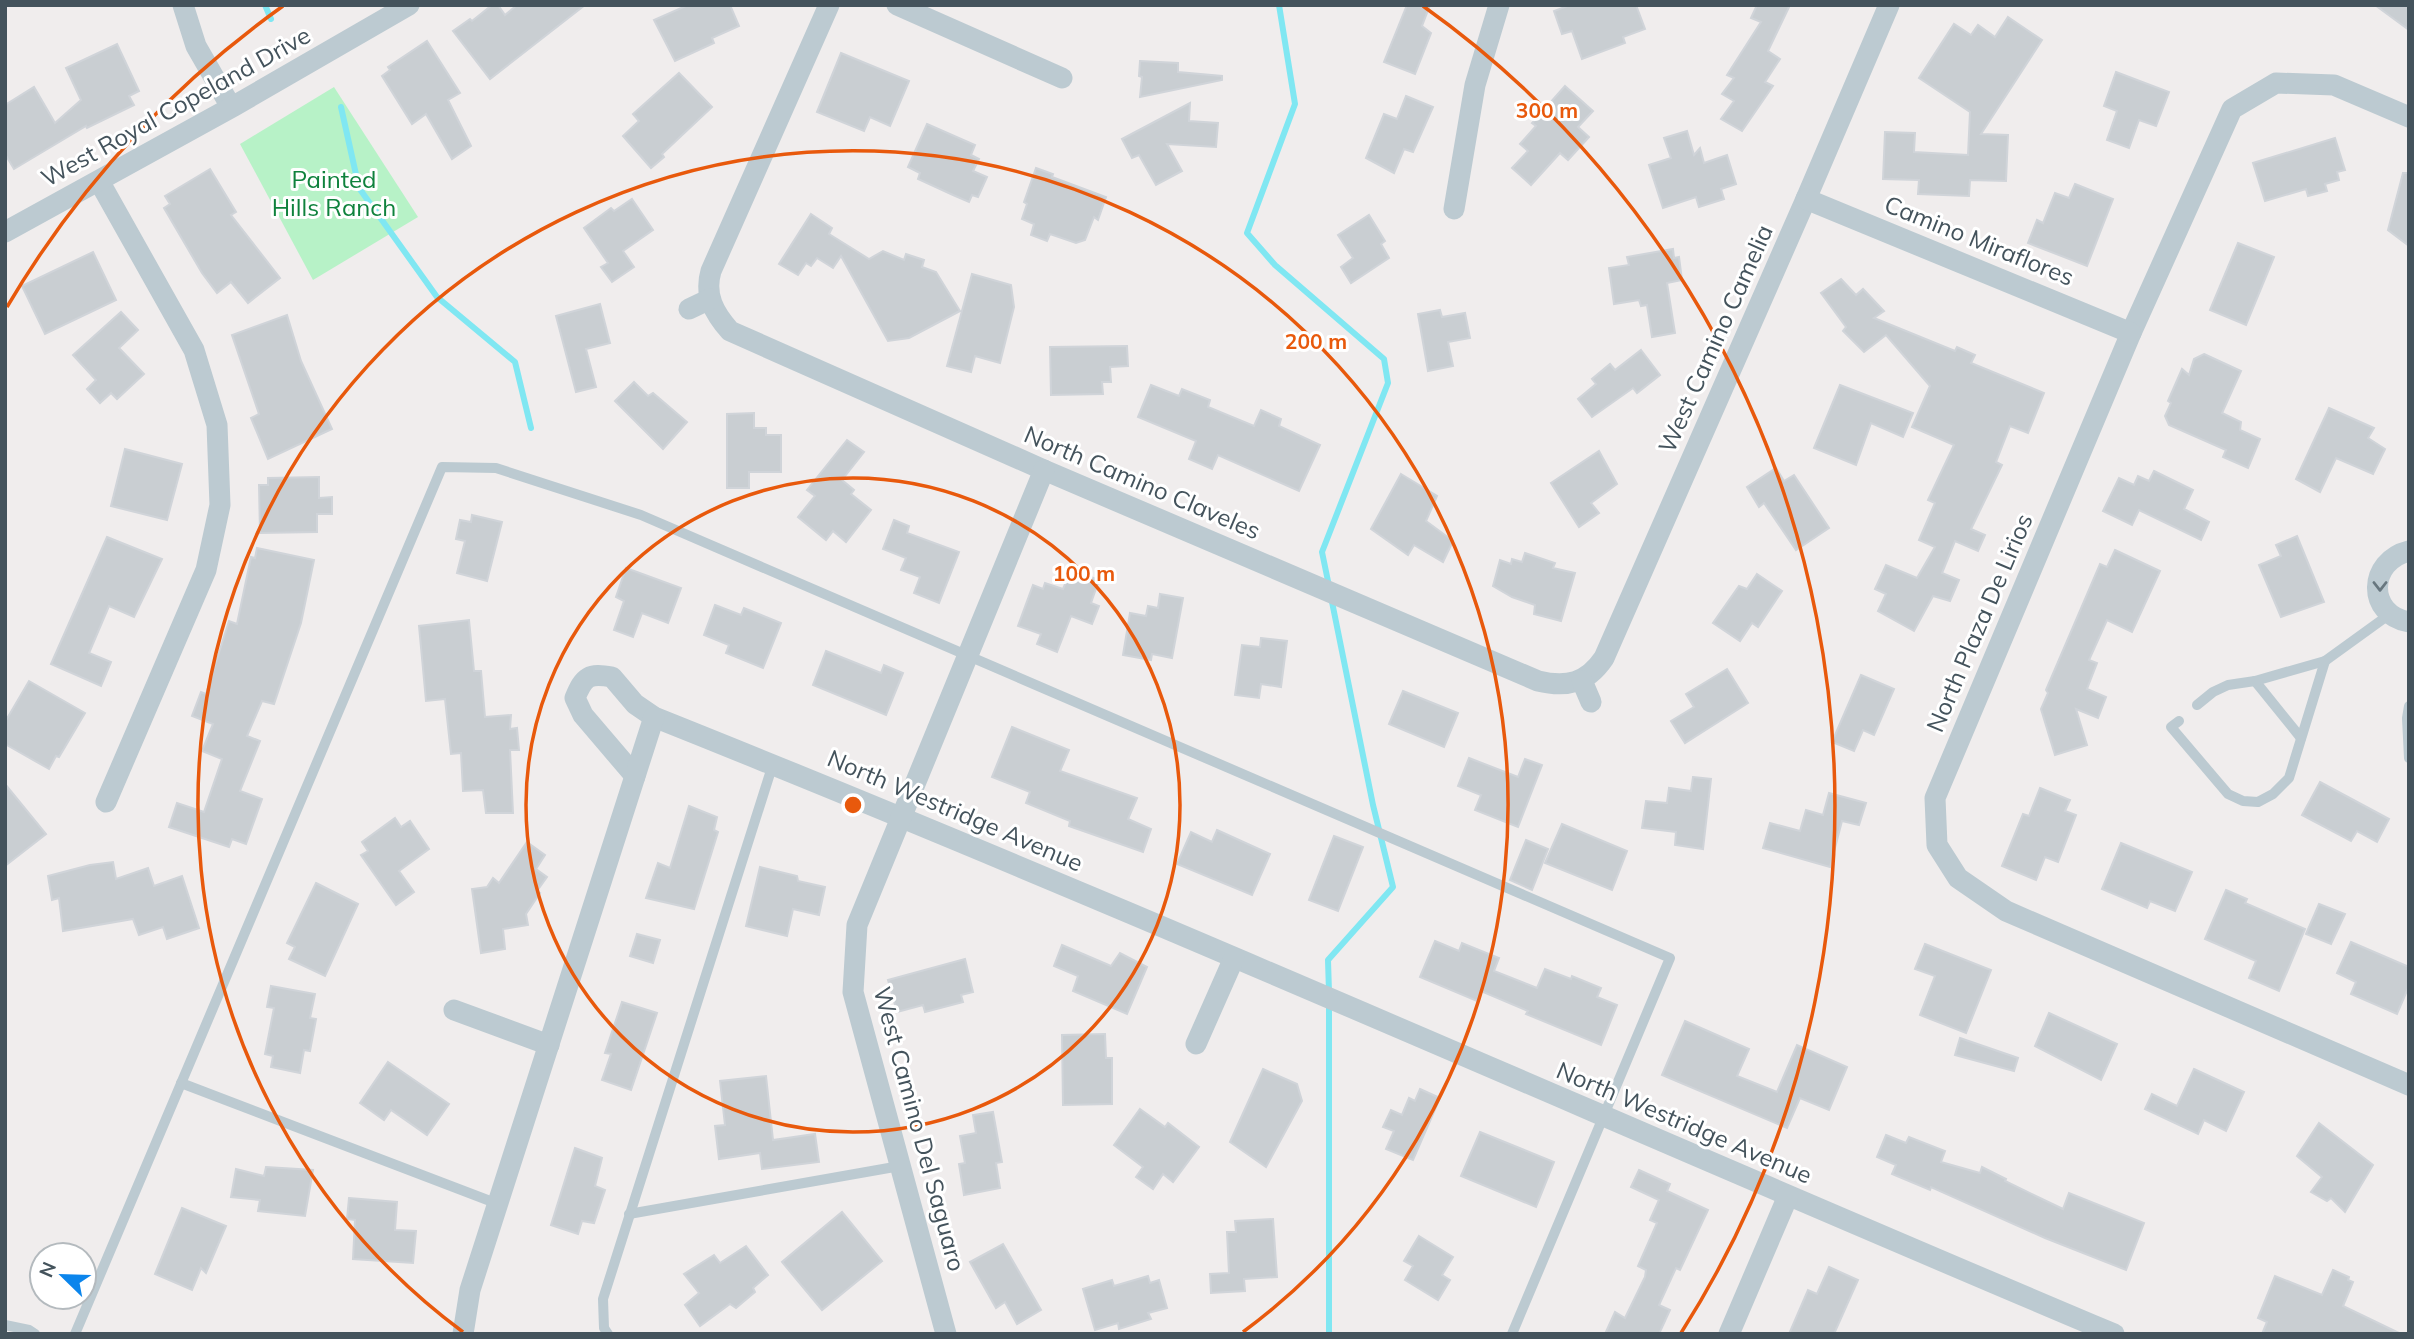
<svg xmlns="http://www.w3.org/2000/svg" width="2414" height="1339" font-family="Mulish,sans-serif">
	<style>
		.green { fill: #b7f2c7 }
		.lines { fill: none; stroke-linecap: round; stroke-linejoin: round }
		.stream { stroke: #80e7f2; stroke-width: 6 }
		.building { fill: #c9ced2; stroke: #d0d4d9; stroke-width: 2 }
		.service { stroke: #bccad1; stroke-width: 10 }
		.minor { stroke: #bccad1; stroke-width: 21 }
		.oneway { stroke: #68777f }
		.ring { fill: none; stroke: #e8590c; stroke-width: 3.5 }
		.labels { text-anchor: middle; stroke-width: 6; stroke-linejoin: round; paint-order: stroke }
		.street-label { font-size: 24px; fill: #44535c; stroke: #fff }
		.park-label { font-size: 24px; fill: #0f823d; stroke: #fff }
		.centre { fill: #e8590c; stroke: #fff; stroke-width: 3.5 }
		.ring-label { font-size: 21px; text-anchor: middle; font-weight: bold; fill: #e8590c; stroke: #fff; stroke-width: 6; stroke-linejoin: round; paint-order: stroke }
	</style>
	<rect width="100%" height="100%" fill="#f0eded"/>
	<polygon class="green" points="334,87 418,217 313,280 240,144"/>
	<g class="lines">
		<g class="stream">
			<polyline points="265,5 271,19"/>
			<polyline points="1279,5 1295,104 1247,233 1275,265 1384,359 1388,383 1322,552 1329,586"/>
			<polyline points="341,107 359,188 437,297 515,362 531,428"/>
			<polyline points="1329,992 1328,960 1393,887 1373,805 1331,597"/>
			<polyline points="1329,1334 1329,1003"/>
		</g>
	</g>
	<g class="building">
		<polygon points="492,5 498,5 505,15 517,5 585,5 490,79 453,31 470,19 472,21"/>
		<polygon points="688,5 730,5 739,26 712,38 714,43 675,61 654,20"/>
		<polygon points="1407,5 1430,5 1422,26 1431,33 1415,74 1384,62"/>
		<polygon points="1570,5 1636,5 1645,29 1623,37 1625,43 1582,59 1572,31 1562,34 1554,11"/>
		<polygon points="1757,5 1790,5 1768,51 1780,59 1765,82 1773,86 1742,131 1721,119 1734,101 1722,94 1734,78 1727,75 1761,22 1751,18"/>
		<polygon points="2375,5 2409,5 2409,30"/>
		<polygon points="2008,17 2042,40 1981,134 2008,135 2006,181 1970,180 1969,196 1918,194 1919,180 1883,179 1885,132 1915,133 1914,152 1968,155 1970,112 1919,78 1954,24 1971,35 1978,25 1995,37"/>
		<polygon points="427,41 460,93 448,100 471,146 452,159 426,114 412,124 382,76 390,70 388,67"/>
		<polygon points="117,44 139,91 129,96 134,105 87,128 86,126 14,169 5,154 5,105 34,87 55,123 81,100 66,68"/>
		<polygon points="841,53 909,81 890,126 870,117 864,131 817,112"/>
		<polygon points="1140,61 1178,63 1178,72 1222,76 1222,80 1140,97 1142,77 1139,76"/>
		<polygon points="2116,72 2169,92 2156,126 2139,120 2129,148 2107,140 2117,111 2104,106"/>
		<polygon points="679,73 712,107 662,154 664,157 651,168 623,136 639,121 633,114"/>
		<polygon points="1565,86 1593,111 1578,127 1589,137 1568,160 1560,153 1531,185 1512,168 1528,151 1520,144 1536,126 1532,123"/>
		<polygon points="1406,96 1433,107 1413,152 1404,149 1394,173 1366,158 1384,114 1397,119"/>
		<polygon points="1190,103 1189,121 1218,123 1216,147 1167,144 1182,171 1156,185 1139,155 1132,158 1122,139"/>
		<polygon points="927,124 975,145 971,155 979,159 973,171 987,177 978,197 972,195 969,202 953,195 918,179 920,173 908,167"/>
		<polygon points="1687,131 1694,155 1700,148 1704,163 1727,155 1736,184 1721,189 1724,199 1699,207 1696,197 1663,208 1649,165 1671,158 1664,138"/>
		<polygon points="2335,138 2345,170 2337,172 2339,180 2325,184 2327,191 2308,196 2306,189 2265,201 2253,163"/>
		<polygon points="1036,168 1053,174 1052,177 1106,197 1098,220 1094,217 1085,240 1076,243 1050,234 1047,241 1031,235 1034,224 1022,219 1027,204 1024,202"/>
		<polygon points="210,169 236,212 231,215 280,278 248,303 231,282 217,293 202,273 164,208 170,204 165,196"/>
		<polygon points="2403,173 2409,173 2409,246 2388,230"/>
		<polygon points="2075,184 2113,199 2087,266 2028,243 2037,220 2043,223 2055,193 2069,198"/>
		<polygon points="632,199 653,230 623,251 634,267 612,282 601,267 608,263 584,228 611,208 614,211"/>
		<polygon points="811,214 832,228 829,234 869,259 883,251 904,260 906,254 924,260 922,267 936,272 960,311 909,338 888,341 841,256 833,268 817,258 811,266 806,263 798,275 779,264"/>
		<polygon points="1369,215 1385,241 1381,244 1389,258 1351,283 1341,267 1353,258 1338,235"/>
		<polygon points="2238,243 2274,257 2246,325 2210,310"/>
		<polygon points="1673,249 1674,258 1679,257 1682,280 1667,283 1675,333 1652,337 1647,305 1641,306 1639,300 1614,304 1609,268 1629,265 1627,257"/>
		<polygon points="93,252 116,300 45,334 22,286"/>
		<polygon points="972,274 1011,285 1014,307 1000,363 975,356 971,372 947,366"/>
		<polygon points="1841,279 1856,295 1863,289 1884,311 1874,318 1955,351 1957,347 1975,355 1971,363 2044,393 2028,433 2010,426 1996,462 2002,465 1971,529 1985,535 1978,551 1955,541 1942,573 1959,580 1950,601 1933,596 1914,631 1878,611 1886,594 1875,589 1886,565 1917,578 1935,547 1919,540 1935,503 1928,500 1954,445 1912,427 1930,386 1886,335 1864,352 1843,331 1846,327 1821,293"/>
		<polygon points="600,304 610,343 586,349 596,387 576,392 556,316"/>
		<polygon points="1440,310 1442,317 1465,313 1470,338 1448,342 1453,366 1428,371 1418,314"/>
		<polygon points="121,312 138,330 119,348 144,374 117,399 111,393 100,403 87,389 96,380 73,355"/>
		<polygon points="287,315 301,361 332,429 268,459 251,418 259,414 232,335"/>
		<polygon points="1127,346 1128,366 1110,367 1111,382 1102,382 1103,394 1051,395 1050,347"/>
		<polygon points="1641,350 1660,375 1637,393 1633,388 1592,417 1578,399 1596,384 1592,379 1610,364 1615,370"/>
		<polygon points="2204,354 2241,371 2222,413 2241,422 2240,430 2260,439 2248,468 2223,457 2226,450 2169,425 2165,416 2171,403 2168,401 2182,369 2189,375 2194,359"/>
		<polygon points="634,382 648,396 653,393 687,422 663,449 615,401"/>
		<polygon points="1151,385 1179,396 1182,389 1210,400 1208,407 1254,426 1261,410 1281,419 1279,426 1320,445 1299,491 1218,455 1212,469 1189,459 1196,441 1138,417"/>
		<polygon points="1840,385 1913,413 1903,437 1871,423 1856,465 1814,448"/>
		<polygon points="2329,408 2374,428 2368,438 2385,449 2373,474 2336,458 2320,492 2296,479"/>
		<polygon points="754,413 754,428 766,428 766,435 781,435 781,472 749,472 749,488 727,488 727,414"/>
		<polygon points="847,440 864,452 842,480 854,490 851,494 871,510 846,542 833,531 826,540 798,517 815,496 807,490"/>
		<polygon points="125,449 182,464 167,520 111,506"/>
		<polygon points="1599,451 1617,484 1591,503 1599,513 1579,527 1551,483"/>
		<polygon points="1776,468 1784,481 1794,475 1829,528 1796,550 1764,503 1759,507 1747,487"/>
		<polygon points="2154,471 2193,490 2184,509 2209,522 2201,540 2139,510 2132,525 2103,511 2119,478 2134,485 2138,476 2149,481"/>
		<polygon points="1401,474 1437,496 1426,521 1453,541 1443,562 1414,545 1408,555 1371,529"/>
		<polygon points="319,477 319,498 332,497 332,514 317,514 317,532 260,533 259,485 268,485 268,478"/>
		<polygon points="472,515 502,522 487,581 457,573 465,541 456,539 460,520 471,522"/>
		<polygon points="894,520 909,526 907,533 959,552 939,603 914,593 920,577 901,570 906,558 883,549"/>
		<polygon points="2297,536 2324,602 2281,617 2259,565 2281,556 2276,545"/>
		<polygon points="107,537 162,559 134,617 109,606 89,653 111,662 101,686 51,664"/>
		<polygon points="257,548 314,560 301,623 274,704 262,701 247,736 260,741 240,791 262,799 246,844 232,839 229,847 169,827 177,803 204,812 222,759 202,751 213,724 192,716 201,692 206,694 229,621 237,624 251,557 255,558"/>
		<polygon points="2115,550 2160,571 2132,632 2107,620 2089,660 2097,663 2087,689 2106,697 2098,718 2076,709 2087,745 2055,755 2041,709 2048,693 2046,690 2100,564 2107,567"/>
		<polygon points="1525,553 1555,563 1553,568 1575,573 1561,621 1534,614 1535,605 1512,597 1493,586 1500,560 1511,564 1512,559 1522,562"/>
		<polygon points="626,568 681,588 668,623 642,613 633,637 614,630 624,601 616,597"/>
		<polygon points="1078,572 1099,580 1091,603 1099,606 1092,624 1071,616 1057,652 1037,644 1041,634 1018,626 1033,585 1043,589 1045,583 1063,589 1068,577 1075,580"/>
		<polygon points="1757,574 1782,591 1758,627 1752,623 1740,641 1713,623 1739,586 1747,589"/>
		<polygon points="1160,594 1183,598 1172,658 1152,654 1151,660 1123,655 1130,613 1146,616 1148,606 1158,608"/>
		<polygon points="715,605 741,615 744,608 781,623 763,668 726,653 729,645 704,635"/>
		<polygon points="469,620 474,671 481,671 485,717 511,715 510,729 517,728 519,750 510,750 513,813 486,813 483,790 463,791 461,753 451,754 445,699 426,701 419,626"/>
		<polygon points="1261,638 1287,641 1281,687 1261,684 1259,698 1235,695 1242,645 1260,647"/>
		<polygon points="826,651 881,673 884,665 903,673 886,715 813,685"/>
		<polygon points="1727,669 1748,703 1685,743 1671,721 1694,707 1686,694"/>
		<polygon points="1861,675 1894,689 1874,735 1863,730 1854,751 1832,742"/>
		<polygon points="29,681 85,713 59,757 56,756 49,769 5,744 5,722"/>
		<polygon points="1403,691 1458,713 1444,747 1389,724"/>
		<polygon points="1012,727 1069,750 1060,771 1137,798 1128,819 1151,829 1143,852 1069,826 1070,821 1026,803 1030,792 992,777"/>
		<polygon points="1469,758 1518,777 1525,759 1542,765 1518,827 1475,810 1481,795 1458,786"/>
		<polygon points="1693,777 1711,779 1703,849 1675,845 1676,832 1642,828 1646,801 1667,803 1669,788 1691,791"/>
		<polygon points="2320,782 2389,819 2377,842 2357,831 2351,841 2302,815"/>
		<polygon points="5,784 46,834 5,866"/>
		<polygon points="2040,788 2070,800 2065,811 2076,815 2058,862 2045,857 2036,880 2002,866 2023,814 2029,816"/>
		<polygon points="1829,793 1866,803 1859,825 1842,821 1830,867 1763,848 1770,823 1800,831 1806,810 1823,815"/>
		<polygon points="689,806 717,817 714,830 718,832 694,909 646,898 658,863 670,868"/>
		<polygon points="395,818 401,827 410,821 429,849 399,871 414,892 396,905 361,855 368,851 362,842"/>
		<polygon points="1562,824 1627,851 1612,890 1545,863"/>
		<polygon points="1217,830 1270,854 1252,895 1177,864 1191,832 1212,842"/>
		<polygon points="1334,836 1363,847 1338,911 1309,900"/>
		<polygon points="1526,840 1548,849 1532,890 1510,880"/>
		<polygon points="527,842 545,855 536,869 547,877 537,891 540,893 526,914 528,925 503,929 505,949 481,953 472,889 487,887 493,878 499,883"/>
		<polygon points="2121,843 2192,872 2175,911 2150,901 2147,908 2102,889"/>
		<polygon points="113,862 116,879 148,868 154,886 182,876 199,928 167,939 163,927 139,935 133,919 63,931 59,898 52,900 48,876 90,865"/>
		<polygon points="760,867 797,876 798,881 825,887 819,915 793,909 787,936 746,926"/>
		<polygon points="316,883 358,904 325,976 289,959 295,947 287,943"/>
		<polygon points="2226,890 2247,899 2245,903 2305,929 2279,991 2249,978 2256,961 2205,939"/>
		<polygon points="2319,904 2345,914 2331,944 2306,934"/>
		<polygon points="637,934 660,940 653,963 630,956"/>
		<polygon points="1435,941 1459,951 1462,943 1499,958 1494,971 1537,988 1545,969 1571,979 1572,976 1601,988 1597,997 1617,1005 1601,1045 1526,1014 1528,1011 1481,991 1477,1001 1420,977"/>
		<polygon points="2351,942 2409,967 2409,986 2397,1014 2351,994 2356,982 2337,973"/>
		<polygon points="1925,944 1991,970 1966,1033 1920,1015 1935,976 1915,969"/>
		<polygon points="1062,945 1111,966 1120,953 1147,967 1127,1014 1073,991 1078,976 1054,966"/>
		<polygon points="965,959 973,992 961,995 963,1002 925,1012 923,1005 897,1012 888,980"/>
		<polygon points="271,986 315,994 310,1018 316,1019 310,1051 304,1050 300,1073 271,1067 273,1056 265,1054 274,1008 267,1007"/>
		<polygon points="622,1002 657,1013 631,1090 602,1080 611,1054 605,1053"/>
		<polygon points="2049,1013 2117,1044 2101,1080 2035,1046"/>
		<polygon points="1685,1021 1749,1049 1737,1076 1777,1092 1797,1045 1847,1067 1829,1110 1800,1098 1787,1128 1662,1075"/>
		<polygon points="1105,1034 1106,1058 1112,1058 1112,1104 1063,1105 1062,1035"/>
		<polygon points="1960,1038 2018,1058 2014,1071 1955,1055"/>
		<polygon points="388,1062 449,1104 427,1135 391,1110 384,1120 360,1103"/>
		<polygon points="1263,1069 1297,1084 1302,1101 1266,1167 1230,1142"/>
		<polygon points="2194,1069 2244,1092 2226,1131 2204,1120 2198,1134 2145,1109 2152,1094 2177,1106"/>
		<polygon points="766,1076 773,1140 815,1134 819,1162 762,1169 760,1153 719,1159 715,1126 725,1125 720,1081"/>
		<polygon points="1420,1089 1440,1098 1413,1160 1386,1149 1394,1131 1383,1127 1391,1110 1402,1115 1409,1098 1415,1101"/>
		<polygon points="1140,1109 1165,1127 1168,1123 1199,1147 1173,1182 1163,1174 1153,1189 1136,1177 1143,1167 1114,1145"/>
		<polygon points="993,1112 1002,1162 996,1163 1000,1188 964,1195 959,1164 965,1163 960,1136 976,1133 973,1115"/>
		<polygon points="2319,1123 2373,1165 2345,1212 2331,1198 2327,1201 2311,1192 2322,1177 2297,1156"/>
		<polygon points="1480,1132 1554,1162 1536,1207 1461,1176"/>
		<polygon points="1886,1135 1906,1143 1909,1137 1945,1151 1941,1162 1980,1173 1982,1167 2006,1179 2005,1181 2063,1209 2069,1193 2144,1223 2126,1270 2045,1238 1931,1187 1930,1190 1892,1174 1896,1165 1877,1157"/>
		<polygon points="575,1148 602,1158 595,1186 605,1190 594,1223 582,1221 578,1234 551,1225"/>
		<polygon points="266,1167 313,1170 305,1216 258,1211 260,1200 231,1197 236,1169 264,1176"/>
		<polygon points="1639,1170 1670,1184 1667,1191 1708,1210 1680,1270 1676,1268 1659,1305 1670,1310 1659,1334 1605,1334 1615,1312 1625,1318 1645,1277 1646,1270 1638,1266 1657,1223 1650,1220 1659,1200 1631,1187"/>
		<polygon points="349,1198 397,1202 395,1230 416,1231 413,1263 353,1259 355,1220 347,1219"/>
		<polygon points="182,1208 226,1226 206,1273 201,1268 192,1290 155,1274"/>
		<polygon points="842,1212 882,1261 822,1310 782,1262"/>
		<polygon points="1273,1219 1277,1277 1244,1279 1245,1291 1211,1293 1210,1274 1229,1273 1227,1232 1236,1232 1235,1221"/>
		<polygon points="1419,1236 1453,1257 1442,1275 1450,1280 1438,1300 1405,1280 1413,1266 1404,1261"/>
		<polygon points="1003,1244 1041,1310 1017,1324 1005,1302 996,1308 970,1262"/>
		<polygon points="746,1246 768,1275 753,1288 755,1292 736,1308 730,1304 700,1326 685,1305 699,1293 684,1274 714,1255 720,1263"/>
		<polygon points="1829,1267 1858,1280 1834,1334 1789,1334 1808,1290 1817,1294"/>
		<polygon points="2333,1270 2349,1277 2348,1280 2353,1282 2343,1306 2401,1334 2262,1334 2267,1322 2258,1318 2275,1276 2322,1295"/>
		<polygon points="1148,1276 1150,1283 1159,1280 1167,1308 1148,1313 1151,1319 1119,1329 1118,1323 1095,1330 1083,1289 1112,1280 1114,1286"/>
	</g>
	<g class="lines">
		<g class="service">
			<polyline points="2255,681 2301,738"/>
			<polyline points="2197,705 2213,692 2228,685 2255,681 2325,661 2390,614"/>
			<polyline points="2409,706 2407,718 2409,758"/>
			<polyline points="2179,721 2171,727 2228,794 2243,801 2258,802 2273,794 2289,778 2325,661"/>
			<polyline points="181,1083 498,1204"/>
			<polyline points="629,1214 900,1166"/>
			<polyline points="5,1325 29,1330 35,1334"/>
			<polyline points="75,1334 442,467 496,468 641,515 1670,958 1512,1334"/>
			<polyline points="608,1334 604,1328 603,1299 773,764"/>
		</g>
		<g class="minor">
			<polyline points="183,5 196,46 231,107"/>
			<path d="M829,5L711,271C704,295 714,313 730,331L1044,470L1538,681C1567,688 1587,683 1604,658L1806,199L1889,5"/>
			<polyline points="897,5 1062,78"/>
			<polyline points="2409,117 2334,85 2276,83 2232,109 2131,333 1935,798 1937,845 1958,878 2006,911 2409,1085"/>
			<polyline points="99,181 194,350 217,425 220,505 206,570 106,802"/>
			<polyline points="1806,199 2131,333"/>
			<polyline points="1454,209 1475,85 1499,5"/>
			<polyline points="5,232 234,106 409,5"/>
			<polyline points="689,309 710,299"/>
			<path d="M2409,551C2368,561 2366,614 2409,622"/>
			<polyline points="1582,681 1591,702"/>
			<path d="M635,776L583,715L575,698C584,676 589,673 612,677L635,704L654,717C1145,913 1627,1129 2114,1334"/>
			<polyline points="454,1010 549,1045"/>
			<polyline points="1196,1044 1234,958"/>
			<polyline points="463,1334 470,1290 654,717"/>
			<polyline points="946,1334 853,992 857,925 1044,470"/>
			<polyline points="1729,1334 1788,1196"/>
		</g>
	</g>
	<defs><path id="oneway-chevron" d="M-2-3.5L2.5 0L-2 3.5" fill="none" stroke-width="1.6" stroke-linecap="round" stroke-linejoin="round" transform="scale(1.75)"/></defs>
	<use class="oneway" href="#oneway-chevron" transform="translate(2380 586) rotate(90)"/>
	<g class="ring">
		<circle cx="853" cy="805" r="327"/>
		<path d="M463 1332A655 655 0 1 1 1243 1332"/>
		<path d="M7 307A982 982 0 0 1 283 6M1423 6A982 982 0 0 1 1681 1333"/>
	</g>
	<g class="labels">
		<g class="street-label">
			<text transform="translate(176 107) rotate(-29)" y="8">West Royal Copeland Drive</text>
			<text transform="translate(1979 241) rotate(22)" y="8">Camino Miraflores</text>
			<text transform="translate(1716 339) rotate(-66)" y="8">West Camino Camelia</text>
			<text transform="translate(1142 483) rotate(23)" y="8">North Camino Claveles</text>
			<text transform="translate(1980 623) rotate(-67)" y="8">North Plaza De Lirios</text>
			<text transform="translate(955 811) rotate(23)" y="8">North Westridge Avenue</text>
			<text transform="translate(1684 1123) rotate(23)" y="8">North Westridge Avenue</text>
			<text transform="translate(919 1129) rotate(75)" y="8">West Camino Del Saguaro</text>
		</g>
		<g class="park-label">
			<text x="334" y="188">Painted<tspan x="334" dy="28">Hills Ranch</tspan></text>
		</g>
	</g>
	<circle cx="853" cy="805" r="10" class="centre"/>
	<g class="ring-label">
		<text x="1547" y="118">300 m</text>
		<text x="1316" y="349">200 m</text>
		<text x="1084" y="581">100 m</text>
	</g>
	<rect width="2414" height="1339" fill="none" stroke="#44535c" stroke-width="14"/>
	<g transform="translate(63 1276) rotate(293)"><circle r="33" fill="#ffffff" stroke="#b4babe" stroke-width="2"/>
	<path d="M0-5L12 26L0 18L-12 26Z" fill="#0b85ec"/>
	<text y="-10" font-size="19" font-weight="bold" text-anchor="middle" fill="#44535c">N</text>
	</g>
</svg>
